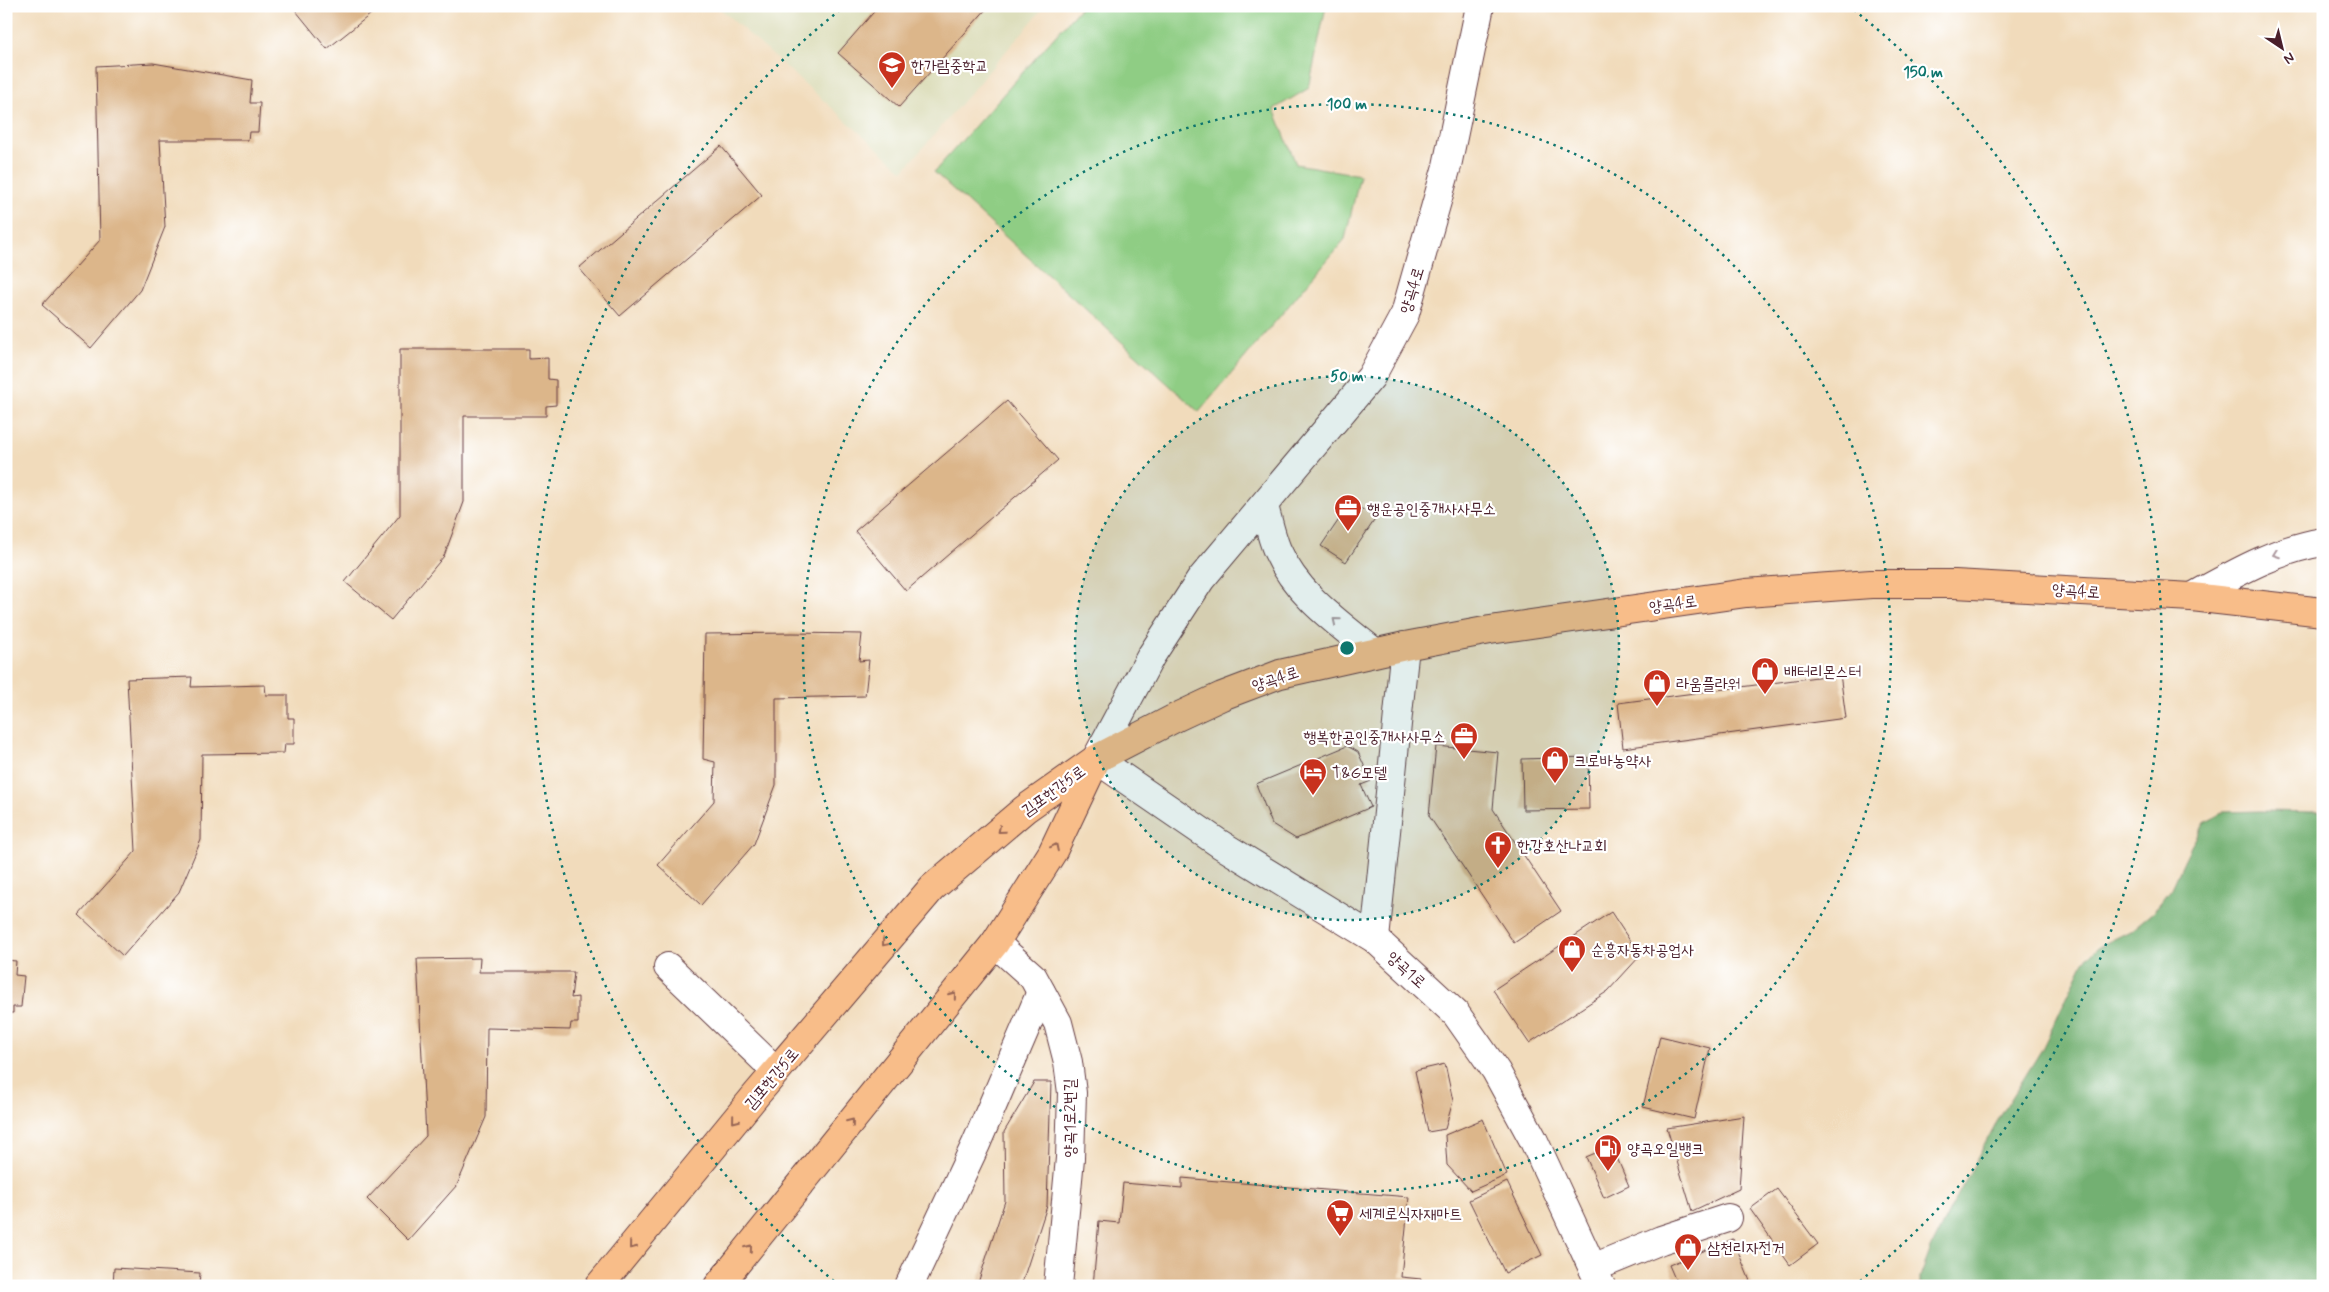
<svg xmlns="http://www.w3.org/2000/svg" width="2329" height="1292" font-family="Mynerve,'Poor Story',sans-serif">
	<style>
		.built { fill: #dddebc }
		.green { fill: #8fcd84; stroke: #6c7658 }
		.forest { fill: #73b072; stroke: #5e684e }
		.building { fill: #dcb68a }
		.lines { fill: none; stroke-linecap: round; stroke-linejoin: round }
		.minor-casing { stroke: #633b41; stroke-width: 30 }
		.major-casing { stroke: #633b41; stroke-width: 30 }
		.minor { stroke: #fff; stroke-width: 28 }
		.major { stroke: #f8bd89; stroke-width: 28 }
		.oneway { stroke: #ae9aa0 }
		.oneway2 { stroke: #986655 }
		.ring { fill: none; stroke: #0f766e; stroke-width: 2.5; stroke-dasharray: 2.5 5 }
		.labels { text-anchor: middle; stroke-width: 4.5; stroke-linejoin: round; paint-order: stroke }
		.poi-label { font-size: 16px; fill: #4a1f2b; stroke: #fff; text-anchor: start }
		.street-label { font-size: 16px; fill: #4a1f2b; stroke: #fff }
		.centre { fill: #0f766e; stroke: #fff; stroke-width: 2.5 }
		.ring-label { font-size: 15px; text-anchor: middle; font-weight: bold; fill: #0f766e; stroke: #fff; stroke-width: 4.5; stroke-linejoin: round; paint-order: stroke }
	</style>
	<rect width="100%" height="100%" fill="#fff"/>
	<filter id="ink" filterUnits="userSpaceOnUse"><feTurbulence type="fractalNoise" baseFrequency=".02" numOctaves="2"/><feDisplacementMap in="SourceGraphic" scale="10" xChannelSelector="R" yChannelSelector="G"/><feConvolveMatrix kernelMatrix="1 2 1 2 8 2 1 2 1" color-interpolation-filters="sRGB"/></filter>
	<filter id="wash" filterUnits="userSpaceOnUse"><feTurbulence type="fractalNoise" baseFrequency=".0096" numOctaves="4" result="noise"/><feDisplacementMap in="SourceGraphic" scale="20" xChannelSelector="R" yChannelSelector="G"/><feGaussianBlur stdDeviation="1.12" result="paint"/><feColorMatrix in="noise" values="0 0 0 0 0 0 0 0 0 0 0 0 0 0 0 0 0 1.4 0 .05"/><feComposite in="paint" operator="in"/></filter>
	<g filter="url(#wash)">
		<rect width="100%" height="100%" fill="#f1dbbb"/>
		<polygon class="built" points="717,6 1045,6 903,171"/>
		<polygon class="green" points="1082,6 1326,6 1309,88 1274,109 1296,164 1360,175 1345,239 1199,412 934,172"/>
		<polygon class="forest" points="2260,811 2323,812 2323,1286 1920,1286 1920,1278 1931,1248 1951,1208 1995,1125 2042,1049 2084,961 2098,947 2130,931 2153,912 2172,888 2191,846 2206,821 2223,812"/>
		<g id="blocks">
			<g class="building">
				<polygon points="292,6 381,6 327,49"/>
				<polygon points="879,6 989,6 899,107 838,53"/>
				<polygon points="153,63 252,80 250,103 260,103 258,132 249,132 248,140 160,140 165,227 140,290 91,348 42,305 100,240 96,66"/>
				<polygon points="721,146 762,195 620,316 579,268"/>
				<polygon points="400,349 529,349 529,359 548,358 548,379 556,380 556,405 546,406 546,416 464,416 464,502 444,556 391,620 345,582 400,515"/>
				<polygon points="1007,401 1058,460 906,591 855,531"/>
				<polygon points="1351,502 1376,518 1346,562 1321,546"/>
				<polygon points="792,633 862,634 859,661 869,660 865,696 776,698 776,785 754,844 701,905 658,865 714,801 715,762 703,759 705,634"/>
				<polygon points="1840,674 1846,718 1623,748 1618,703"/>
				<polygon points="192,677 191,687 265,685 266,695 288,695 288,718 294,718 294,744 285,744 284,753 202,754 201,840 179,892 123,956 79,915 136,851 127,679"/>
				<polygon points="1347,746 1358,752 1371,781 1361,785 1371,807 1296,839 1272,824 1256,784"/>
				<polygon points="1436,746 1498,752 1493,809 1561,911 1514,943 1429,816"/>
				<polygon points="1588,757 1589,809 1523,810 1522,759"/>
				<polygon points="1611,912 1640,956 1608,991 1529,1043 1493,990"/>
				<polygon points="480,958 479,972 574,972 571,998 578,997 578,1023 571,1023 570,1030 487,1028 486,1117 457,1185 408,1240 367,1199 426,1136 417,959"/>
				<polygon points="6,960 16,961 15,975 24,976 21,1007 13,1007 13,1013 6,1013"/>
				<polygon points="1660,1036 1710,1048 1694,1119 1643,1107"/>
				<polygon points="1445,1064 1453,1101 1445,1129 1428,1132 1415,1071"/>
				<polygon points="1034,1082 1051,1082 1047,1206 1021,1286 977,1286 1005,1201 1004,1132"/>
				<polygon points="1744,1116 1739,1189 1692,1211 1667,1128"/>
				<polygon points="1483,1119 1507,1175 1471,1191 1447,1165 1445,1135"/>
				<polygon points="1612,1146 1629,1186 1604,1198 1586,1157"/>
				<polygon points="1182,1178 1409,1197 1401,1277 1421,1279 1420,1286 1093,1286 1099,1221 1119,1223 1123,1183 1182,1188"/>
				<polygon points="1507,1182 1542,1255 1505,1273 1469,1200"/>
				<polygon points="1777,1189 1818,1244 1790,1265 1750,1209"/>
				<polygon points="1733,1239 1752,1286 1678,1286 1669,1265"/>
				<polygon points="114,1268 200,1273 199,1286 113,1286"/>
			</g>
		</g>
	</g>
	<g filter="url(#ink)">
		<use href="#blocks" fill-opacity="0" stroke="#633b41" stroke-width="1"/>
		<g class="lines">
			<g class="minor-casing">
				<g id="minor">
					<polyline points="1480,6 1447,166 1405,314 1371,377 1201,579 1151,656 1096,759 1220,844 1375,939 1456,1014 1496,1071 1533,1139 1601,1286"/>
					<path d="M1264,506C1268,520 1271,536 1277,550C1297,595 1337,622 1374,652"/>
					<path d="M2192,597C2234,574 2274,550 2323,542"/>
					<polyline points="1375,939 1405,646"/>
					<polyline points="995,943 1033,977 1058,1023 1068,1062 1072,1093 1070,1158 1058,1286"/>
					<polyline points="668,967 776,1071"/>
					<polyline points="1593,1268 1661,1240 1728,1218"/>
					<polyline points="909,1286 976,1144 1041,992"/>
				</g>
			</g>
			<g class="major-casing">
				<g id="major">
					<polyline points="599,1286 756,1095 932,888 1025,809 1096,759 1177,717 1222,696 1280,674 1405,646 1490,630 1746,593 1871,584 1955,584 2192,597 2323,612"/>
					<polyline points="718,1286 995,943 1052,853 1096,760"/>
				</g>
			</g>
			<use href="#minor" class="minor"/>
			<use href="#major" class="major"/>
		</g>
		<defs><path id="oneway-chevron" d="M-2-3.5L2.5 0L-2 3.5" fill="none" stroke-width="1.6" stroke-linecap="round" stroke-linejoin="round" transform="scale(1.25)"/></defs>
		<g class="oneway">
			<use href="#oneway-chevron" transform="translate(2276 554) rotate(160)"/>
			<use href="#oneway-chevron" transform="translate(1336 621) rotate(-141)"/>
		</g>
		<g class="oneway2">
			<use href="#oneway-chevron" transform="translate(1001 830) rotate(140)"/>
			<use href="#oneway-chevron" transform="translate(1055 847) rotate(-64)"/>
			<use href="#oneway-chevron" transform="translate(885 943) rotate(130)"/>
			<use href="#oneway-chevron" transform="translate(953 995) rotate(-51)"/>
			<use href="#oneway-chevron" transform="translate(735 1120) rotate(129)"/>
			<use href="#oneway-chevron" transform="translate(851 1122) rotate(-51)"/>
			<use href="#oneway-chevron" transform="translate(632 1246) rotate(129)"/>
			<use href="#oneway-chevron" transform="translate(749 1248) rotate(-51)"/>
		</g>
	</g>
	<circle cx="1347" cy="648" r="272" fill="#0f766e" fill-opacity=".12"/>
	<g class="ring">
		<circle cx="1347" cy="648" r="272"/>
		<circle cx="1347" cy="648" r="544"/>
		<path d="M834 1281A815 815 0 0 1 840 10M1854 10A815 815 0 0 1 1860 1281"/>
	</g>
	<defs>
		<g id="school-pin" transform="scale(1.4375)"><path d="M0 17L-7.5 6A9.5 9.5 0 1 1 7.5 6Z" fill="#c8321e" stroke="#fff"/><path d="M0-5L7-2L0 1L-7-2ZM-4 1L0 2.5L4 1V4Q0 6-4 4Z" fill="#fff"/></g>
		<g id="office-pin" transform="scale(1.4375)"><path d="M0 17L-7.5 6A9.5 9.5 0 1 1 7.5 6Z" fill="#c8321e" stroke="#fff"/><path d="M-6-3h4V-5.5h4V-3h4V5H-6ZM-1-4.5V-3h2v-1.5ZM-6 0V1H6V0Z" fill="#fff"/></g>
		<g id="shop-pin" transform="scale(1.4375)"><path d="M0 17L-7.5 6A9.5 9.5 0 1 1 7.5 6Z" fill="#c8321e" stroke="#fff"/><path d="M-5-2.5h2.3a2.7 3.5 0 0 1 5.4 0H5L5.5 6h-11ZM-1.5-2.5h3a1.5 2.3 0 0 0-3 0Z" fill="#fff"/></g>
		<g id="hotel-pin" transform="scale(1.4375)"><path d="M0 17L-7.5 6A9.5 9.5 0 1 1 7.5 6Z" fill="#c8321e" stroke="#fff"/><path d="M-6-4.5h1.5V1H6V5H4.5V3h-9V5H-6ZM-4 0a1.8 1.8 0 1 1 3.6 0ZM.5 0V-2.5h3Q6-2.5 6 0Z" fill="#fff"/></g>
		<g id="church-pin" transform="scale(1.4375)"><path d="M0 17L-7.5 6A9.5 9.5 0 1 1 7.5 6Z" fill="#c8321e" stroke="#fff"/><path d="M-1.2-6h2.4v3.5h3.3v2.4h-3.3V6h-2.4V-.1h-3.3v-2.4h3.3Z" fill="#fff"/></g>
		<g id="fuel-pin" transform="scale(1.4375)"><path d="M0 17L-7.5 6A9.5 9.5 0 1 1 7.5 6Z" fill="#c8321e" stroke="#fff"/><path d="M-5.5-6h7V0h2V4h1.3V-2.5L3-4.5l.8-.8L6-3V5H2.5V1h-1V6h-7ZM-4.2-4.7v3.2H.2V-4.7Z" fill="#fff"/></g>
		<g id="supermarket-pin" transform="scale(1.4375)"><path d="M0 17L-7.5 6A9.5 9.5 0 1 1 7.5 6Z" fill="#c8321e" stroke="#fff"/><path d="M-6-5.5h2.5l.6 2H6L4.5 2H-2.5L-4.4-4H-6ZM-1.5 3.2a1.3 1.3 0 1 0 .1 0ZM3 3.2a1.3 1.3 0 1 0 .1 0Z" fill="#fff"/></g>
	</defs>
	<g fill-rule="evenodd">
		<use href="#school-pin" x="892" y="65"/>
		<use href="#office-pin" x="1348" y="508"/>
		<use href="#shop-pin" x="1765" y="671"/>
		<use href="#shop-pin" x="1657" y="683"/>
		<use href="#office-pin" x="1464" y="736"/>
		<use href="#shop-pin" x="1555" y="760"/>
		<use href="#hotel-pin" x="1313" y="772"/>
		<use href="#church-pin" x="1498" y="845"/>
		<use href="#shop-pin" x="1572" y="949"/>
		<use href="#fuel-pin" x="1608" y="1148"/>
		<use href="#supermarket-pin" x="1340" y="1213"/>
		<use href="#shop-pin" x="1688" y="1247"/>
	</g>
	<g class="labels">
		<g class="poi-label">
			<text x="911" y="71">한가람중학교</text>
			<text x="1367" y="514">행운공인중개사사무소</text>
			<text x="1784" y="677">배터리몬스터</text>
			<text x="1676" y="689">라움플라워</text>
			<text x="1445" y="742" text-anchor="end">행복한공인중개사사무소</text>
			<text x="1574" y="766">크로바농약사</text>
			<text x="1332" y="778">T&amp;G모텔</text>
			<text x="1517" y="851">한강호산나교회</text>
			<text x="1591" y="955">순흥자동차공업사</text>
			<text x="1627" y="1154">양곡오일뱅크</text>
			<text x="1359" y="1219">세계로식자재마트</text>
			<text x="1707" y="1253">삼천리자전거</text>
		</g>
		<g class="street-label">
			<text transform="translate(1411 290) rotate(-73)" y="6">양곡4로</text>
			<text transform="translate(2076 590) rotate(4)" y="6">양곡4로</text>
			<text transform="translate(1673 603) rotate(-8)" y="6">양곡4로</text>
			<text transform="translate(1275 678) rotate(-18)" y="6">양곡4로</text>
			<text transform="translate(1053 790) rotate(-36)" y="6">김포한강5로</text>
			<text transform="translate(1407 969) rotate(42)" y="6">양곡1로</text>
			<text transform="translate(771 1078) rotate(-50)" y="6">김포한강5로</text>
			<text transform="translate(1069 1118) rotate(-90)" y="6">양곡1로2번길</text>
		</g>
	</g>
	<circle cx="1347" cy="648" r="8" class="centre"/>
	<g class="ring-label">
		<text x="1923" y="77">150 m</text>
		<text x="1347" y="109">100 m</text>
		<text x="1347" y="381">50 m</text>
	</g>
	<rect width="2329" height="1292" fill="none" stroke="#fff" stroke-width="25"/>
	<g transform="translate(2282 48) rotate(145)" stroke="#ffffff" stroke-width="4" paint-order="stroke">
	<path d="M0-4L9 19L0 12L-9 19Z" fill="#4a1f2b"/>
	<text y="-8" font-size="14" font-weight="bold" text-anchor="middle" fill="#4a1f2b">N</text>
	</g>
</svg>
